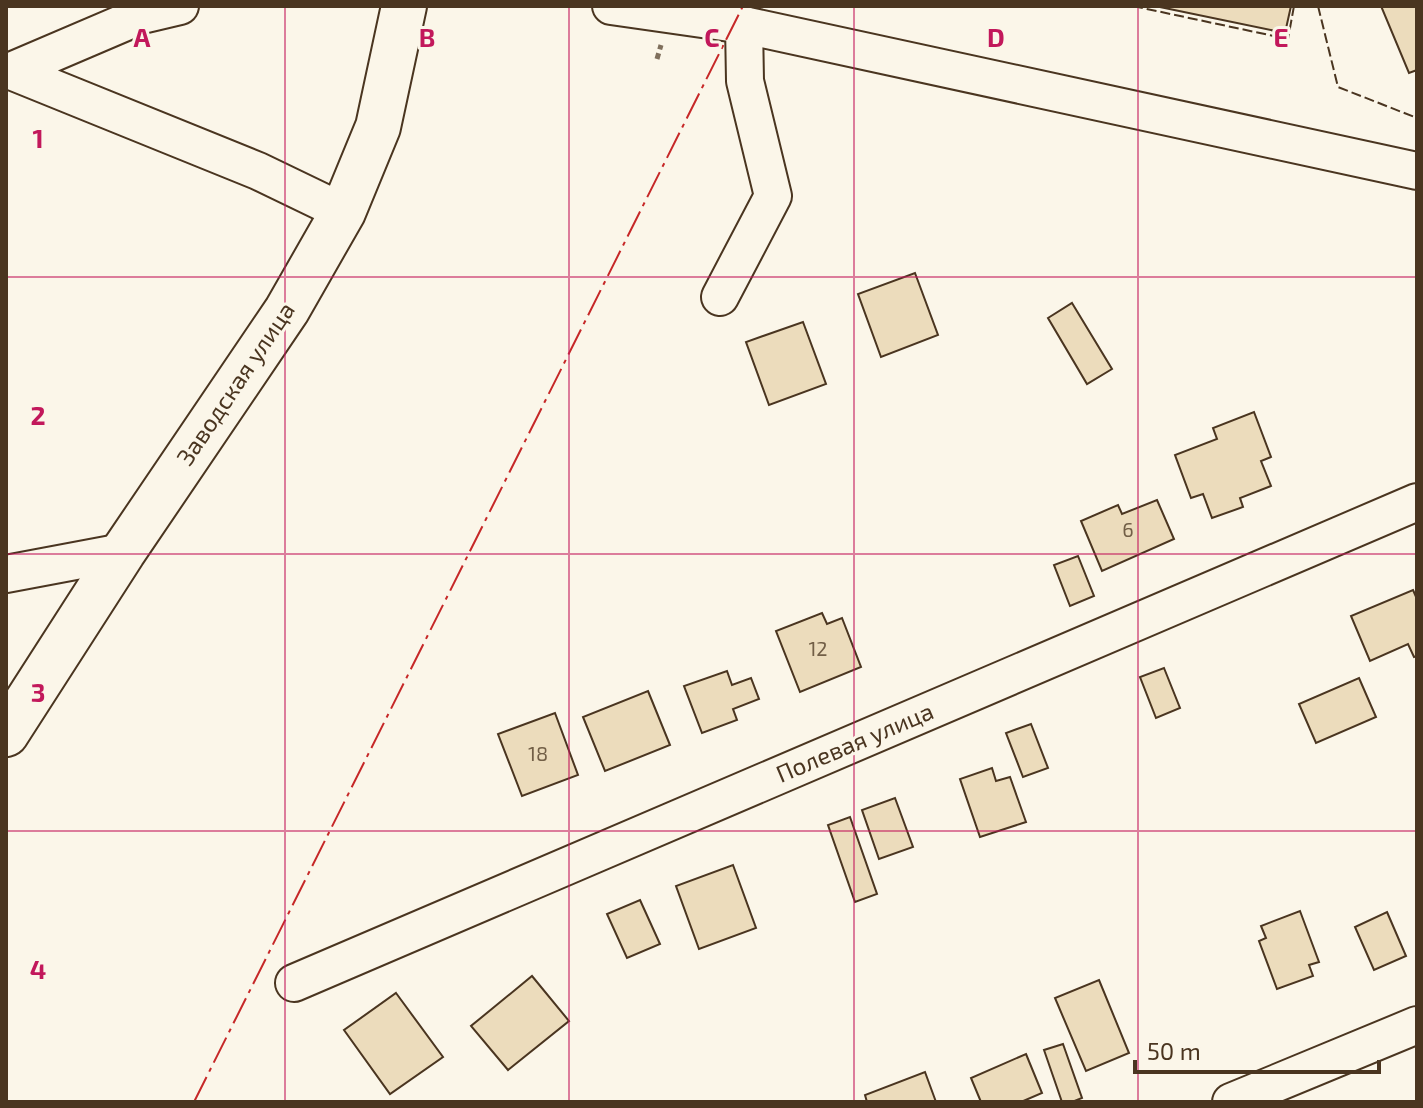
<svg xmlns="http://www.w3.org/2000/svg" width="1423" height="1108" font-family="'Exo 2',sans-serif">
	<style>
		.building { fill: #ecdcbc; stroke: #4a3520; stroke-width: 2 }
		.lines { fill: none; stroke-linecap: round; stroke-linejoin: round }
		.minor-casing { stroke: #4a3520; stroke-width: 40 }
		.major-casing { stroke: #4a3520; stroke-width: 48 }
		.path { stroke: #7f6f5c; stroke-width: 5; stroke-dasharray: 6 4; stroke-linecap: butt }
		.minor { stroke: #fbf6e9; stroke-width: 36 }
		.major { stroke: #fbf6e9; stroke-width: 44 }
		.fence { stroke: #4a3520; stroke-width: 2; stroke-dasharray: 10 4; stroke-linecap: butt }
		.power { stroke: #c62828; stroke-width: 2; stroke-dasharray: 28 6 4 6; stroke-linecap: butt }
		.grid { fill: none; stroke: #c2185b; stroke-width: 2; stroke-opacity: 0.55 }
		.labels { text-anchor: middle; stroke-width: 6; stroke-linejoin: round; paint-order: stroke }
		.number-label { font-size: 20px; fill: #725f47 }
		.street-label { font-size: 24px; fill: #4a3520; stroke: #fbf6e9 }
		.grid-label { font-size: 26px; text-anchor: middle; font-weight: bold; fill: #c2185b; stroke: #fbf6e9; stroke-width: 6; stroke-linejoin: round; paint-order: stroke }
	</style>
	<rect width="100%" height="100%" fill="#fbf6e9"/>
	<g class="building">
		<polygon points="1155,6 1291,6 1285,33"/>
		<polygon points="1381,6 1417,6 1417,70 1409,73"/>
		<polygon points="915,273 938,335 881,357 858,294"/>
		<polygon points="1072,303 1112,369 1087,384 1048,318"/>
		<polygon points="803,322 826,384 769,405 746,342"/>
		<polygon points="1254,412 1271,457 1261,461 1271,486 1240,498 1243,507 1212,518 1203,494 1191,498 1175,455 1217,439 1213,428"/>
		<polygon points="1157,500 1174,539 1102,571 1081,521 1118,505 1122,514"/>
		<polygon points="1078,556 1094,596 1070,606 1054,565"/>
		<polygon points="1413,590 1417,599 1417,656 1414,657 1408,644 1370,661 1351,616"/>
		<polygon points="822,613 827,624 842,618 861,667 800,692 776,631"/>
		<polygon points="1164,668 1180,708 1156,718 1140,677"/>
		<polygon points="727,671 732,685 751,678 759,699 733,709 737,720 702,733 684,686"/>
		<polygon points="1359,678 1376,717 1316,743 1299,704"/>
		<polygon points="648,691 670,745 605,771 583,717"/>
		<polygon points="555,713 578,775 522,796 498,734"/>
		<polygon points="1031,724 1048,768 1023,777 1006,733"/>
		<polygon points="992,768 996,781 1010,777 1026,822 980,837 960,779"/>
		<polygon points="895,798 913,847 879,859 862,810"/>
		<polygon points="850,817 877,894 855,902 828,825"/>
		<polygon points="733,865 756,928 699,949 676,886"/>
		<polygon points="640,900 660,944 627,958 607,914"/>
		<polygon points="1300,911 1319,962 1309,965 1313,976 1277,989 1259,941 1266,938 1261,926"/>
		<polygon points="1387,912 1406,956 1374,970 1355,927"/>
		<polygon points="532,976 569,1021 508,1070 471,1026"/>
		<polygon points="1099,980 1129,1053 1086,1071 1055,998"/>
		<polygon points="396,993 443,1057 390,1094 344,1030"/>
		<polygon points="1063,1044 1082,1098 1072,1102 1062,1102 1044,1050"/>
		<polygon points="1026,1054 1042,1093 1021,1102 981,1102 971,1078"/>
		<polygon points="925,1072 936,1102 867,1102 865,1095"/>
	</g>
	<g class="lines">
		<g class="minor-casing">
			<g id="minor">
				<polyline points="180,6 142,15 11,71 258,171 343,212"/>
				<polyline points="611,6 744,25 1417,171"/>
				<polyline points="720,297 773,196 745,81 744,25"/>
				<polyline points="6,574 123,552"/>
				<polyline points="294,983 1417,502"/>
				<polyline points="1231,1102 1417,1025"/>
			</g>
		</g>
		<g class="major-casing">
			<polyline id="major" points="6,734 123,552 287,310 343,212 378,127 404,6"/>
		</g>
		<polyline class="path" points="657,59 661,45"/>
		<use href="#minor" class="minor"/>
		<use href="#major" class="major"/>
		<g class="fence">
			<polyline points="1133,6 1288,39 1294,6"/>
			<polyline points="1318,6 1338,87 1417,118"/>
		</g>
		<polyline class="power" points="194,1102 743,6"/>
	</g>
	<path class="grid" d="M285,6V1102M569,6V1102M854,6V1102M1138,6V1102M6,277H1417M6,554H1417M6,831H1417"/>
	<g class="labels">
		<g class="number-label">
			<text x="1128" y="537">6</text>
			<text x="818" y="656">12</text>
			<text x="538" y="761">18</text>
		</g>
		<g class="street-label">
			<text transform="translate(236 384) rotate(-56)" y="8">Заводская улица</text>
			<text transform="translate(855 743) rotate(-23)" y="8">Полевая улица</text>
		</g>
	</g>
	<g class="grid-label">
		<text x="142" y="47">A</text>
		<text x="427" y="47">B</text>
		<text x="712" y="47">C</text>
		<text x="996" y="47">D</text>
		<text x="1281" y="47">E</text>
		<text x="38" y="148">1</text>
		<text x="38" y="425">2</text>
		<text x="38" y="702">3</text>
		<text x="38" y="979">4</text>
	</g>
	<rect width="1423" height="1108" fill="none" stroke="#4a3520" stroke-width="16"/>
	<path d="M1135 1060v12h244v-12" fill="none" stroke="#4a3520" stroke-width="4"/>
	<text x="1147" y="1060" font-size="24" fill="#4a3520" stroke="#fbf6e9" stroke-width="6" paint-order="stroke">50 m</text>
</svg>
